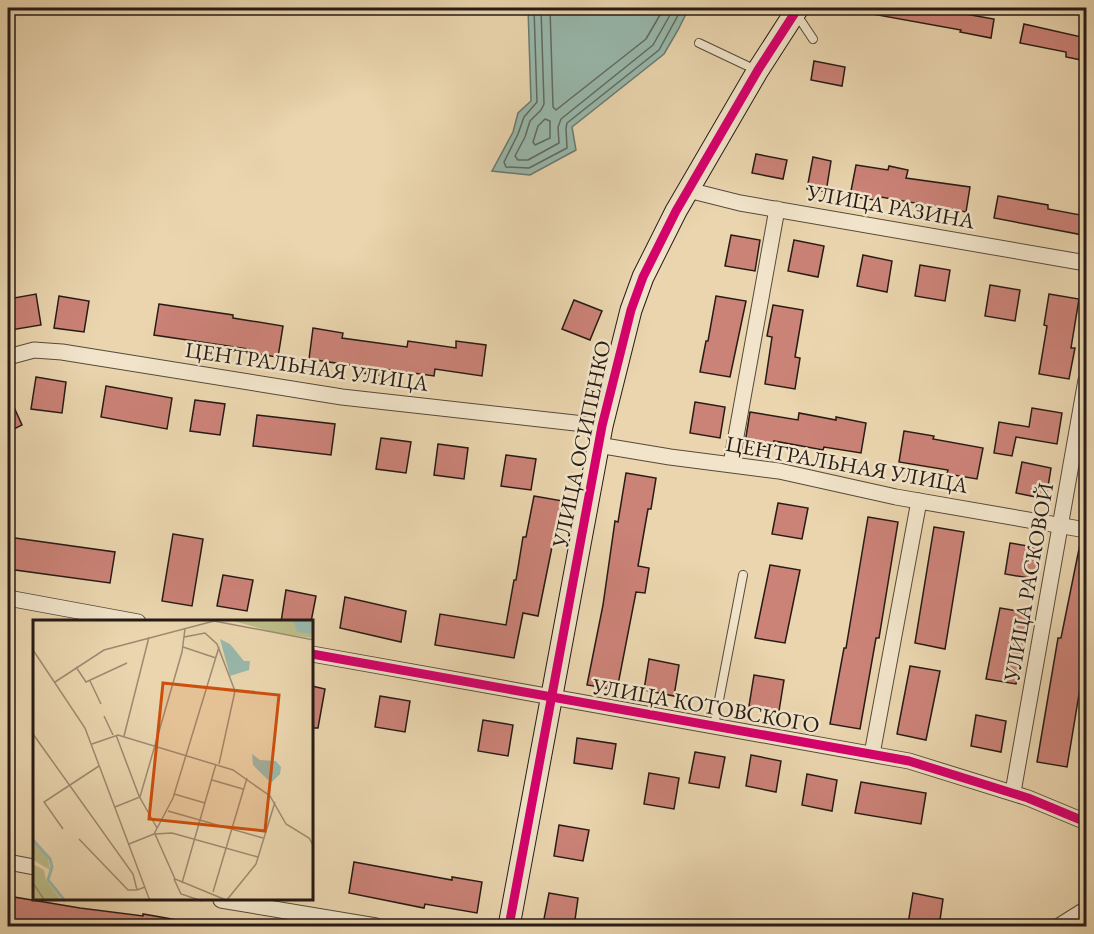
<svg xmlns="http://www.w3.org/2000/svg" width="1094" height="934" font-family="'EB Garamond',serif">
	<style>
		.water { fill: #98b8ac; stroke: #6a7970; stroke-width: 1.5 }
		.lines { fill: none; stroke-linecap: round; stroke-linejoin: round }
		.shore { stroke: #5f6a60; stroke-width: 1.5 }
		.building { fill: #cb8277; stroke: #261b15; stroke-width: 1.5 }
		.lane-casing { stroke: #574a3b; stroke-width: 10 }
		.street-casing { stroke: #574a3b; stroke-width: 17 }
		.secondary-casing { stroke: #261b15; stroke-width: 23 }
		.lane { stroke: #f1e4ca; stroke-width: 8 }
		.street { stroke: #f1e4ca; stroke-width: 15 }
		.secondary { stroke: #f1e4ca; stroke-width: 21 }
		.cycleway-casing { stroke: #f1e4ca; stroke-width: 13 }
		.cycleway { stroke: #d6006c; stroke-width: 9 }
		.labels { text-anchor: middle; stroke-width: 5; stroke-linejoin: round; paint-order: stroke }
		.street-label { font-size: 22px; fill: #261b15; stroke: #f1e4ca }
		.inset-river { fill: none; stroke: #98b8ac; stroke-width: 3 }
		.inset-road { fill: none; stroke: #9c8b71; stroke-width: 1.5 }
		.view { fill: #cb500d; fill-opacity: 0.15; stroke: #cb500d; stroke-width: 3 }
		.inset-edge { fill: none; stroke: #261b15; stroke-width: 3 }
	</style>
	<rect width="100%" height="100%" fill="#ead5ae"/>
	<filter id="stains"><feTurbulence type="fractalNoise" baseFrequency=".00333" numOctaves="4"/><feColorMatrix values="0 0 0 0 .2 0 0 0 0 .09 0 0 0 0 .02 0 0 0 .5 -.17"/></filter>
	<radialGradient id="worn" r=".72"><stop offset=".6" stop-color="#630" stop-opacity="0"/><stop offset="1" stop-color="#630" stop-opacity=".3"/></radialGradient>
	<polygon class="water" points="528,8 689,8 678,30 664,54 572,127 576,150 530,175 492,171 513,132 518,113 531,101"/>
	<g class="lines">
		<g class="shore">
			<polyline points="534,8 537,102 524,117 518,134 504,162 506,167 529,168 567,148 566,128 567,123 659,50 682,8"/>
			<polyline points="541,8 544,104 541,110 530,121 525,137 515,156 518,160 528,160 559,143 558,127 561,119 653,45 674,8"/>
			<polyline points="550,8 553,107 556,110 646,39 664,8"/>
			<polygon points="545,119 550,121 550,138 535,145 533,142 538,126"/>
		</g>
	</g>
	<g class="building">
		<polygon points="873,8 943,8 943,10 994,19 991,38 960,32 961,30 872,14"/>
		<polygon points="1024,24 1086,38 1086,61 1066,57 1066,52 1020,43"/>
		<polygon points="814,61 845,67 842,86 811,80"/>
		<polygon points="756,154 787,160 783,179 752,173"/>
		<polygon points="813,157 831,161 826,192 807,189"/>
		<polygon points="856,165 888,170 889,166 908,170 906,178 970,187 966,212 881,197 880,201 850,196"/>
		<polygon points="998,196 1048,205 1048,209 1086,216 1083,235 994,218"/>
		<polygon points="731,235 760,240 755,271 725,266"/>
		<polygon points="794,240 824,246 818,277 788,271"/>
		<polygon points="863,255 892,261 887,292 857,286"/>
		<polygon points="920,265 950,270 945,301 915,296"/>
		<polygon points="990,285 1020,290 1015,321 985,316"/>
		<polygon points="36,294 41,325 11,330 8,299"/>
		<polygon points="1049,294 1079,299 1071,348 1075,348 1069,379 1039,374 1047,326 1044,325"/>
		<polygon points="59,296 89,301 84,332 54,328"/>
		<polygon points="716,296 746,301 730,377 700,372 706,341 708,341"/>
		<polygon points="574,300 602,311 590,340 562,329"/>
		<polygon points="159,304 233,315 233,318 283,326 278,357 248,353 249,349 154,335"/>
		<polygon points="773,305 803,310 795,357 800,358 795,389 765,384 772,337 767,336"/>
		<polygon points="313,328 343,333 342,338 407,347 408,341 456,348 456,341 486,345 482,376 435,369 434,376 385,369 384,376 354,372 355,366 309,359"/>
		<polygon points="36,377 66,382 62,413 31,409"/>
		<polygon points="106,386 172,398 167,429 101,417"/>
		<polygon points="8,394 22,425 8,432"/>
		<polygon points="195,400 225,404 220,435 190,431"/>
		<polygon points="695,402 725,407 720,438 690,433"/>
		<polygon points="1032,408 1062,413 1057,444 1016,437 1012,456 994,453 999,422 1029,427"/>
		<polygon points="750,412 798,420 799,413 836,420 836,417 866,423 861,453 824,447 823,450 774,441 773,448 745,443"/>
		<polygon points="257,415 335,424 331,455 253,446"/>
		<polygon points="904,431 934,436 933,439 983,448 977,479 947,474 948,470 899,462"/>
		<polygon points="381,438 411,442 406,473 376,469"/>
		<polygon points="438,444 468,448 464,479 434,475"/>
		<polygon points="506,455 536,459 531,490 501,486"/>
		<polygon points="1022,462 1051,468 1046,499 1016,493"/>
		<polygon points="626,473 656,478 651,509 648,509 638,566 649,568 645,593 636,592 617,690 587,685 603,605 615,521 618,522"/>
		<polygon points="534,496 563,501 558,532 555,532 538,616 523,613 514,658 435,645 440,614 506,625 514,580 516,580 523,537 526,537"/>
		<polygon points="778,503 808,508 802,539 772,534"/>
		<polygon points="868,517 898,522 879,638 876,638 860,729 830,724 844,648 846,648"/>
		<polygon points="934,527 964,532 945,649 915,643"/>
		<polygon points="173,534 203,539 192,606 162,601"/>
		<polygon points="8,537 115,552 110,583 8,569"/>
		<polygon points="1010,543 1040,548 1035,579 1005,574"/>
		<polygon points="1080,544 1086,544 1086,652 1067,767 1037,762 1058,638 1061,638"/>
		<polygon points="770,565 800,570 785,643 755,638"/>
		<polygon points="223,575 253,580 247,611 217,606"/>
		<polygon points="286,590 316,596 311,622 281,622"/>
		<polygon points="345,597 406,611 401,642 340,628"/>
		<polygon points="1000,608 1030,613 1016,684 986,679"/>
		<polygon points="649,659 679,665 674,696 644,690"/>
		<polygon points="910,666 940,671 926,740 897,734"/>
		<polygon points="754,675 784,680 779,711 749,706"/>
		<polygon points="312,686 325,689 318,728 312,728"/>
		<polygon points="380,696 410,701 405,732 375,727"/>
		<polygon points="976,715 1006,721 1001,752 971,746"/>
		<polygon points="483,720 513,725 508,756 478,751"/>
		<polygon points="577,738 616,744 612,769 574,763"/>
		<polygon points="695,752 725,757 719,788 689,783"/>
		<polygon points="751,755 781,761 776,792 746,786"/>
		<polygon points="649,773 679,778 674,809 644,804"/>
		<polygon points="807,774 837,780 832,811 802,805"/>
		<polygon points="861,782 926,793 921,824 855,813"/>
		<polygon points="559,825 589,830 583,861 554,856"/>
		<polygon points="354,862 452,880 452,877 482,882 477,913 425,904 424,908 349,893"/>
		<polygon points="549,893 578,898 574,927 543,924"/>
		<polygon points="913,893 943,899 939,927 908,924"/>
		<polygon points="8,896 80,908 143,916 143,914 178,920 177,927 8,927"/>
	</g>
	<g class="lines">
		<g class="lane-casing">
			<g id="lane">
				<polyline points="797,15 813,39"/>
				<polyline points="699,43 756,70"/>
				<polyline points="714,726 743,575"/>
			</g>
		</g>
		<g class="street-casing">
			<g id="street">
				<polyline points="688,190 740,203 1086,263"/>
				<polyline points="8,357 34,350 62,352 342,397 602,426"/>
				<polyline points="598,445 670,457 779,471 896,497 1086,530"/>
				<polyline points="731,464 777,209"/>
				<polyline points="8,598 138,622"/>
				<polyline points="312,654 909,761 1028,798 1086,822"/>
				<polyline points="872,754 919,501"/>
				<polyline points="1013,792 1086,380"/>
				<polyline points="8,862 34,867"/>
				<polyline points="221,900 376,926"/>
				<polyline points="1059,926 1086,909"/>
			</g>
		</g>
		<g class="secondary-casing">
			<polyline id="secondary" points="509,926 602,426 631,310 643,277 676,211 758,70 798,8"/>
		</g>
		<use href="#lane" class="lane"/>
		<use href="#street" class="street"/>
		<use href="#secondary" class="secondary"/>
		<g class="cycleway-casing">
			<g id="cycleway">
				<polyline points="312,654 909,761 1028,798 1086,822"/>
				<polyline points="509,926 602,426 631,310 643,277 676,211 758,70 798,8"/>
			</g>
		</g>
		<use href="#cycleway" class="cycleway"/>
	</g>
	<g class="labels">
		<g class="street-label">
			<text transform="translate(891 206) rotate(10)" y="8">УЛИЦА РАЗИНА</text>
			<text transform="translate(307 366) rotate(8)" y="8">ЦЕНТРАЛЬНАЯ УЛИЦА</text>
			<text transform="translate(581 444) rotate(-78)" y="8">УЛИЦА ОСИПЕНКО</text>
			<text transform="translate(847 464) rotate(10)" y="8">ЦЕНТРАЛЬНАЯ УЛИЦА</text>
			<text transform="translate(1028 582) rotate(-80)" y="8">УЛИЦА РАСКОВОЙ</text>
			<text transform="translate(706 705) rotate(10)" y="8">УЛИЦА КОТОВСКОГО</text>
		</g>
	</g>
	<g transform="translate(33 620)">
		<rect width="280" height="280" fill="#ead5ae"/>
		<path d="M197,0H280V18L243,13ZM0,221L15,239L17,250L0,240ZM0,244L11,250L13,260L28,280H0Z" fill="#bcbc87"/>
		<path d="M260,0H280V14L264,12ZM187,19L197,24L211,41H217L216,50L197,56ZM219,134L227,140L243,141L248,147L247,154L239,162L234,159L220,145Z" fill="#98b8ac"/>
		<path class="inset-river" d="M0,220L17,239L19,247L15,260L32,281"/>
		<path class="inset-road" d="M151,17L172,13L184,24L202,71L186,144M150,27L183,38M0,30L52,108L117,281M43,47L53,62L94,43M57,61L68,84M22,62L71,30L181,1L281,20M71,96L80,115M0,114L100,254L104,270L112,267M83,115L106,176L124,208M91,116L116,17M59,124L85,115L200,150L237,176L253,204L276,218L281,227M179,160L210,169M141,174L172,183M82,187L107,177L149,32L152,9M135,191L230,218M30,209L11,182L66,146M121,214L140,178L186,27M122,214L142,259L193,280M46,219L95,270H103M96,224L121,214L139,213L225,237M141,259L148,274L169,281M0,263L12,281M149,263L183,144M180,272L214,158M193,281L223,244L242,182"/>
		<path class="view" d="M130,63L246,75L232,211L116,199Z"/>
		<rect width="280" height="280" class="inset-edge"/>
	</g>
	<rect width="1094" height="934" fill="none" stroke="#ead5ae" stroke-width="30"/>
	<rect x="9" y="9" width="1076" height="916" fill="none" stroke="#261b15" stroke-width="3"/>
	<rect x="15" y="15" width="1064" height="904" fill="none" stroke="#261b15" stroke-width="1.5"/>
	<rect width="100%" height="100%" filter="url(#stains)"/>
	<rect width="100%" height="100%" fill="url(#worn)"/>
</svg>
